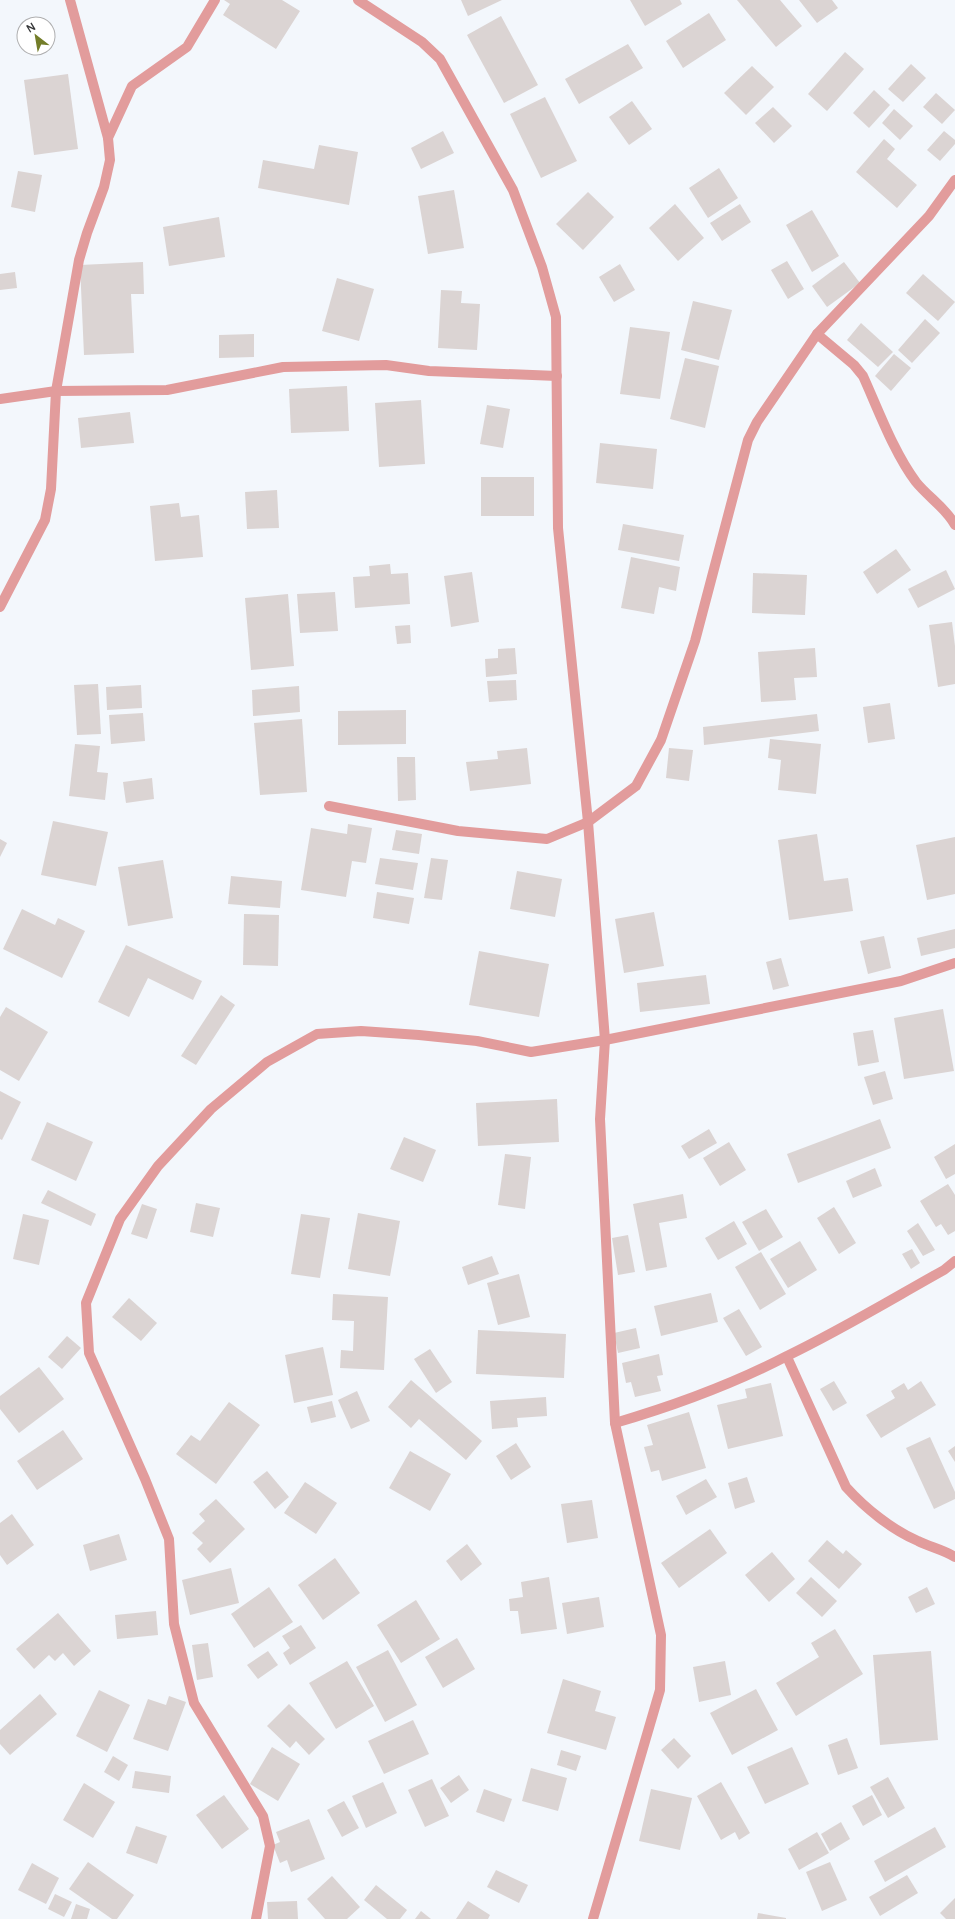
<svg xmlns="http://www.w3.org/2000/svg" width="955" height="1919" font-family="Manrope,sans-serif">
	<style>
		.building { fill: #dbd4d3 }
		.lines { fill: none; stroke-linecap: round; stroke-linejoin: round }
		.minor { stroke: #e29c9c; stroke-width: 10 }
	</style>
	<rect width="100%" height="100%" fill="#f3f7fc"/>
	<g class="building">
		<polygon points="224,0 282,0 300,11 276,49 223,15 230,4"/>
		<polygon points="461,0 502,0 468,16"/>
		<polygon points="630,0 680,0 682,4 645,26"/>
		<polygon points="737,0 780,0 802,26 776,47"/>
		<polygon points="799,0 832,0 838,8 817,23"/>
		<polygon points="709,13 726,40 683,68 666,41"/>
		<polygon points="501,16 538,85 504,103 467,35"/>
		<polygon points="628,44 643,68 579,104 565,79"/>
		<polygon points="845,52 864,69 827,111 808,94"/>
		<polygon points="911,64 926,78 903,102 888,89"/>
		<polygon points="752,66 774,87 746,115 724,93"/>
		<polygon points="68,74 78,149 34,155 24,80"/>
		<polygon points="874,90 890,105 869,128 853,113"/>
		<polygon points="936,93 955,110 942,124 923,107"/>
		<polygon points="545,97 577,161 541,178 510,114"/>
		<polygon points="632,101 652,129 629,145 609,117"/>
		<polygon points="773,107 792,126 774,143 755,123"/>
		<polygon points="894,109 913,126 900,140 882,123"/>
		<polygon points="443,131 454,153 421,169 411,148"/>
		<polygon points="944,131 955,140 955,144 940,161 927,150"/>
		<polygon points="884,139 895,149 887,159 917,185 897,208 856,172"/>
		<polygon points="319,145 358,152 349,205 258,188 263,160 314,169"/>
		<polygon points="719,168 738,198 708,218 689,188"/>
		<polygon points="18,171 42,175 35,212 11,207"/>
		<polygon points="454,190 464,248 428,254 418,196"/>
		<polygon points="588,192 614,217 583,250 556,224"/>
		<polygon points="675,204 704,238 678,261 649,228"/>
		<polygon points="740,204 751,222 722,241 710,223"/>
		<polygon points="812,210 839,256 812,272 786,225"/>
		<polygon points="219,217 225,257 169,266 163,227"/>
		<polygon points="787,261 804,289 788,299 771,270"/>
		<polygon points="143,262 144,294 131,294 134,353 84,355 80,265"/>
		<polygon points="844,262 860,283 827,307 812,286"/>
		<polygon points="620,264 635,290 614,302 599,277"/>
		<polygon points="15,272 17,288 0,290 0,274"/>
		<polygon points="923,274 955,302 938,321 906,293"/>
		<polygon points="337,278 374,289 359,341 322,331"/>
		<polygon points="441,290 462,291 461,303 480,304 477,350 438,348"/>
		<polygon points="693,301 732,310 719,360 681,350"/>
		<polygon points="925,319 940,333 912,363 898,350"/>
		<polygon points="861,323 893,352 878,367 847,340"/>
		<polygon points="630,327 670,332 660,399 620,394"/>
		<polygon points="254,334 254,357 219,358 219,335"/>
		<polygon points="894,354 911,368 891,391 875,376"/>
		<polygon points="685,358 719,366 705,428 670,419"/>
		<polygon points="347,386 349,431 291,433 289,389"/>
		<polygon points="421,400 425,464 379,467 375,403"/>
		<polygon points="487,405 510,409 503,448 480,444"/>
		<polygon points="130,412 134,443 81,448 78,418"/>
		<polygon points="600,443 657,449 653,489 596,483"/>
		<rect x="481" y="477" width="53" height="39"/>
		<polygon points="277,490 279,528 247,529 245,492"/>
		<polygon points="179,503 181,517 199,515 203,557 155,561 150,506"/>
		<polygon points="623,524 684,535 679,561 618,550"/>
		<polygon points="896,549 911,570 877,594 863,572"/>
		<polygon points="631,557 680,567 676,591 659,587 654,614 621,608"/>
		<polygon points="390,564 391,574 408,573 410,604 355,608 353,577 370,576 369,566"/>
		<polygon points="946,570 955,589 918,608 908,589"/>
		<polygon points="472,572 479,622 451,627 444,576"/>
		<polygon points="753,573 807,575 805,615 752,613"/>
		<polygon points="335,592 338,631 300,633 297,594"/>
		<polygon points="288,594 294,666 251,670 245,598"/>
		<polygon points="952,622 955,646 955,684 938,687 929,625"/>
		<polygon points="410,625 411,643 397,644 395,626"/>
		<polygon points="515,648 517,674 486,677 485,659 498,658 498,649"/>
		<polygon points="815,648 817,677 794,678 796,700 761,702 758,652"/>
		<polygon points="516,680 517,700 489,702 487,681"/>
		<polygon points="98,684 101,734 77,735 74,685"/>
		<polygon points="141,685 142,708 107,710 106,687"/>
		<polygon points="299,686 300,712 253,716 252,690"/>
		<polygon points="890,703 895,739 868,743 863,707"/>
		<polygon points="406,710 406,744 338,745 338,711"/>
		<polygon points="143,713 145,741 111,744 109,715"/>
		<polygon points="817,714 819,731 704,745 703,727"/>
		<polygon points="302,719 307,792 260,795 254,723"/>
		<polygon points="770,739 821,744 816,794 778,790 781,760 768,758"/>
		<polygon points="75,744 100,746 97,772 108,773 105,800 69,796"/>
		<polygon points="527,748 531,784 470,791 466,762 498,759 497,751"/>
		<polygon points="669,748 693,750 689,781 666,778"/>
		<polygon points="397,757 415,757 416,800 398,801"/>
		<polygon points="152,778 154,799 126,803 123,782"/>
		<polygon points="53,821 108,832 96,886 41,875"/>
		<polygon points="348,824 372,828 366,863 352,861 346,897 301,890 311,828 347,834"/>
		<polygon points="396,830 422,834 419,854 392,850"/>
		<polygon points="817,834 824,881 848,878 853,911 789,920 778,840"/>
		<polygon points="955,837 955,894 927,900 916,845"/>
		<polygon points="0,839 7,843 0,857"/>
		<polygon points="380,858 418,863 413,890 375,884"/>
		<polygon points="431,858 448,860 442,900 424,898"/>
		<polygon points="163,860 173,918 128,926 118,867"/>
		<polygon points="517,871 562,879 555,917 510,909"/>
		<polygon points="231,876 282,881 280,908 228,904"/>
		<polygon points="377,892 414,898 409,924 373,918"/>
		<polygon points="22,909 55,925 58,918 85,931 62,978 3,949"/>
		<polygon points="654,912 664,966 624,973 615,919"/>
		<polygon points="244,914 279,915 278,966 243,965"/>
		<polygon points="955,929 955,948 921,956 917,938"/>
		<polygon points="884,936 891,968 868,974 860,941"/>
		<polygon points="126,945 202,981 193,1000 148,978 129,1017 98,1002"/>
		<polygon points="479,951 549,964 539,1017 469,1005"/>
		<polygon points="781,958 789,986 773,990 766,962"/>
		<polygon points="706,975 710,1004 640,1012 637,983"/>
		<polygon points="221,995 235,1005 196,1065 181,1056"/>
		<polygon points="6,1007 48,1032 19,1081 0,1070 0,1017"/>
		<polygon points="943,1009 954,1071 904,1079 894,1018"/>
		<polygon points="873,1030 879,1062 858,1066 853,1033"/>
		<polygon points="885,1071 893,1099 873,1105 864,1077"/>
		<polygon points="0,1091 21,1102 2,1140 0,1139"/>
		<polygon points="557,1099 559,1142 478,1146 476,1103"/>
		<polygon points="880,1119 891,1148 798,1183 787,1154"/>
		<polygon points="47,1122 93,1142 76,1181 31,1160"/>
		<polygon points="709,1129 717,1143 689,1159 681,1146"/>
		<polygon points="404,1137 436,1150 423,1182 390,1169"/>
		<polygon points="729,1142 746,1170 720,1186 703,1158"/>
		<polygon points="955,1144 955,1174 946,1179 934,1157"/>
		<polygon points="505,1154 531,1157 525,1209 498,1205"/>
		<polygon points="875,1168 882,1186 853,1198 846,1181"/>
		<polygon points="948,1184 955,1195 955,1231 948,1235 941,1224 936,1227 920,1201"/>
		<polygon points="48,1190 96,1214 91,1226 41,1203"/>
		<polygon points="683,1194 687,1218 659,1223 667,1267 646,1271 633,1204"/>
		<polygon points="196,1203 220,1208 213,1237 190,1232"/>
		<polygon points="142,1204 157,1209 147,1239 131,1234"/>
		<polygon points="834,1207 856,1243 839,1254 817,1218"/>
		<polygon points="766,1209 783,1237 759,1251 742,1222"/>
		<polygon points="358,1213 400,1221 390,1276 348,1269"/>
		<polygon points="23,1214 49,1220 39,1265 13,1259"/>
		<polygon points="301,1214 330,1218 320,1278 291,1274"/>
		<polygon points="734,1221 747,1244 718,1260 705,1238"/>
		<polygon points="918,1223 935,1250 923,1256 907,1231"/>
		<polygon points="628,1235 635,1272 618,1275 612,1238"/>
		<polygon points="800,1241 817,1270 788,1288 770,1259"/>
		<polygon points="912,1249 920,1263 911,1269 902,1254"/>
		<polygon points="761,1252 786,1294 760,1310 735,1267"/>
		<polygon points="492,1256 499,1274 468,1285 462,1267"/>
		<polygon points="519,1274 530,1317 498,1325 487,1283"/>
		<polygon points="711,1293 718,1322 661,1336 654,1306"/>
		<polygon points="333,1294 388,1297 384,1370 340,1368 341,1350 353,1351 354,1321 332,1320"/>
		<polygon points="129,1298 157,1323 141,1341 112,1317"/>
		<polygon points="739,1309 762,1347 746,1356 723,1318"/>
		<polygon points="636,1328 640,1348 618,1353 614,1333"/>
		<polygon points="478,1330 566,1334 564,1378 476,1374"/>
		<polygon points="67,1336 81,1348 62,1369 48,1357"/>
		<polygon points="323,1347 333,1395 294,1403 285,1355"/>
		<polygon points="430,1349 452,1382 436,1393 414,1359"/>
		<polygon points="659,1354 663,1375 657,1376 661,1391 635,1397 631,1382 626,1383 622,1363"/>
		<polygon points="39,1367 64,1399 19,1433 0,1409 0,1396"/>
		<polygon points="411,1380 482,1441 466,1460 419,1419 411,1428 388,1407"/>
		<polygon points="834,1381 847,1403 833,1411 820,1389"/>
		<polygon points="921,1381 936,1405 881,1438 866,1415 895,1398 891,1391 904,1383 908,1390"/>
		<polygon points="771,1383 783,1436 728,1449 717,1405 747,1398 745,1389"/>
		<polygon points="357,1391 370,1421 351,1429 338,1400"/>
		<polygon points="546,1397 547,1416 517,1418 518,1427 492,1429 490,1401"/>
		<polygon points="332,1401 336,1417 311,1423 307,1407"/>
		<polygon points="229,1402 260,1425 216,1484 176,1454 191,1435 200,1441"/>
		<polygon points="689,1412 706,1468 662,1481 659,1470 651,1472 644,1447 653,1445 647,1425"/>
		<polygon points="63,1430 83,1459 37,1490 17,1461"/>
		<polygon points="930,1437 955,1492 955,1499 934,1509 906,1448"/>
		<polygon points="516,1443 531,1467 511,1480 496,1456"/>
		<polygon points="955,1446 955,1462 948,1451"/>
		<polygon points="410,1451 451,1474 430,1511 389,1488"/>
		<polygon points="267,1471 289,1497 275,1509 253,1482"/>
		<polygon points="747,1477 755,1502 735,1509 728,1483"/>
		<polygon points="706,1479 717,1497 686,1515 676,1496"/>
		<polygon points="305,1482 337,1503 316,1534 284,1513"/>
		<polygon points="216,1499 245,1529 210,1563 197,1549 203,1543 192,1533 205,1521 199,1514"/>
		<polygon points="592,1500 598,1538 567,1543 561,1504"/>
		<polygon points="12,1514 34,1545 7,1565 0,1555 0,1523"/>
		<polygon points="710,1529 727,1553 679,1588 661,1563"/>
		<polygon points="119,1534 127,1560 90,1571 83,1545"/>
		<polygon points="827,1540 843,1554 846,1550 862,1564 839,1589 808,1561"/>
		<polygon points="467,1544 482,1564 461,1581 446,1561"/>
		<polygon points="772,1552 795,1579 769,1602 745,1575"/>
		<polygon points="335,1558 360,1593 323,1620 298,1585"/>
		<polygon points="231,1568 239,1603 190,1615 182,1580"/>
		<polygon points="549,1577 557,1629 521,1634 518,1611 510,1611 509,1599 523,1597 521,1582"/>
		<polygon points="811,1577 837,1601 822,1617 796,1593"/>
		<polygon points="269,1587 293,1622 254,1648 231,1614"/>
		<polygon points="927,1587 935,1604 916,1613 908,1597"/>
		<polygon points="599,1597 604,1627 567,1634 562,1603"/>
		<polygon points="416,1600 440,1639 401,1663 377,1625"/>
		<polygon points="156,1611 158,1635 117,1639 115,1615"/>
		<polygon points="58,1613 91,1651 74,1666 63,1653 55,1661 49,1655 34,1669 16,1649"/>
		<polygon points="301,1625 316,1648 290,1665 283,1653 290,1648 282,1636"/>
		<polygon points="835,1629 863,1674 796,1716 776,1683 819,1657 811,1643"/>
		<polygon points="457,1638 475,1669 443,1688 425,1657"/>
		<polygon points="208,1643 213,1677 197,1680 192,1645"/>
		<polygon points="388,1650 417,1705 385,1722 356,1667"/>
		<polygon points="268,1651 278,1665 258,1679 247,1665"/>
		<polygon points="931,1651 938,1740 880,1745 873,1655"/>
		<polygon points="347,1661 374,1706 336,1729 309,1683"/>
		<polygon points="725,1661 731,1695 699,1702 693,1667"/>
		<polygon points="563,1679 601,1691 595,1711 616,1717 606,1750 547,1733"/>
		<polygon points="756,1689 778,1730 732,1755 710,1713"/>
		<polygon points="99,1690 130,1705 107,1752 76,1736"/>
		<polygon points="40,1694 57,1714 10,1755 0,1744 0,1730"/>
		<polygon points="169,1696 186,1702 168,1751 133,1739 148,1699 166,1705"/>
		<polygon points="289,1704 325,1739 309,1755 296,1741 290,1748 267,1726"/>
		<polygon points="413,1720 429,1754 384,1774 368,1741"/>
		<polygon points="674,1738 691,1756 678,1769 661,1750"/>
		<polygon points="847,1738 858,1768 838,1775 828,1745"/>
		<polygon points="272,1747 300,1764 278,1801 250,1784"/>
		<polygon points="792,1747 809,1784 765,1804 747,1767"/>
		<polygon points="561,1750 581,1756 576,1771 557,1765"/>
		<polygon points="113,1756 128,1765 119,1781 104,1772"/>
		<polygon points="531,1768 567,1778 558,1811 522,1801"/>
		<polygon points="135,1771 171,1776 169,1793 132,1788"/>
		<polygon points="459,1775 469,1790 451,1803 440,1788"/>
		<polygon points="888,1777 905,1808 888,1818 870,1787"/>
		<polygon points="432,1779 449,1816 425,1827 408,1790"/>
		<polygon points="383,1782 397,1813 366,1828 352,1796"/>
		<polygon points="721,1782 750,1833 739,1840 735,1832 721,1840 697,1796"/>
		<polygon points="84,1783 115,1802 93,1838 63,1820"/>
		<polygon points="484,1789 512,1799 504,1822 476,1812"/>
		<polygon points="651,1789 692,1798 680,1850 639,1841"/>
		<polygon points="224,1795 249,1829 222,1849 196,1815"/>
		<polygon points="872,1795 882,1815 863,1826 852,1806"/>
		<polygon points="344,1801 359,1828 342,1837 327,1810"/>
		<polygon points="309,1819 325,1859 291,1872 287,1860 280,1863 273,1845 280,1842 276,1832"/>
		<polygon points="841,1822 850,1839 830,1851 821,1834"/>
		<polygon points="136,1826 167,1836 157,1864 126,1853"/>
		<polygon points="935,1827 946,1847 885,1882 874,1861"/>
		<polygon points="817,1832 829,1853 799,1870 788,1849"/>
		<polygon points="88,1862 134,1895 117,1919 112,1919 69,1889"/>
		<polygon points="830,1862 847,1900 822,1911 806,1872"/>
		<polygon points="32,1863 59,1878 46,1904 18,1890"/>
		<polygon points="496,1870 528,1885 519,1903 487,1887"/>
		<polygon points="907,1875 918,1893 880,1916 869,1897"/>
		<polygon points="332,1876 360,1907 347,1919 325,1919 307,1899"/>
		<polygon points="376,1885 407,1910 400,1919 387,1919 364,1900"/>
		<polygon points="55,1894 72,1902 64,1917 48,1909"/>
		<polygon points="955,1898 955,1919 946,1919 940,1913"/>
		<polygon points="297,1901 298,1919 268,1919 267,1902"/>
		<polygon points="468,1901 490,1915 488,1919 456,1919"/>
		<polygon points="76,1904 90,1909 87,1919 71,1919"/>
		<polygon points="421,1911 431,1919 415,1919"/>
		<polygon points="758,1913 786,1918 786,1919 757,1919"/>
	</g>
	<g class="lines">
		<g class="minor">
			<polyline points="70,0 108,138"/>
			<polyline points="358,0 422,42 440,59 513,190 542,267 556,317 558,528 588,822 605,1040 600,1119 615,1423 661,1635 660,1690 593,1919"/>
			<path d="M817,334L854,365L863,376C878,409 894,453 916,482C928,497 946,508 955,525"/>
			<polyline points="0,399 56,391 167,390 283,367 386,365 429,371 557,376"/>
			<polyline points="0,607 45,520 51,489 56,391 79,260 87,233 104,187 110,160 108,138 132,86 187,47 215,0"/>
			<polyline points="329,806 458,831 547,839 588,822 636,786 661,740 695,641 748,440 757,422 817,334 929,216 955,180"/>
			<path d="M787,1357L846,1487C865,1508 892,1530 918,1541C930,1547 944,1550 955,1557"/>
			<path d="M615,1423C673,1406 733,1384 787,1356C841,1330 892,1299 944,1270L955,1261"/>
			<polyline points="256,1919 270,1846 263,1816 194,1703 174,1624 169,1539 145,1479 89,1353 86,1303 120,1219 158,1166 211,1109 267,1062 317,1034 361,1031 419,1035 477,1041 531,1052 605,1040 901,981 955,963"/>
		</g>
	</g>
	<g transform="translate(36 36) rotate(329)"><circle r="19" fill="#ffffff" stroke="#afafb0"/>
	<path d="M0-3L7 15L0 10L-7 15Z" fill="#737d29"/>
	<text y="-6" font-size="11" font-weight="bold" text-anchor="middle" fill="#363739">N</text>
	</g>
</svg>
